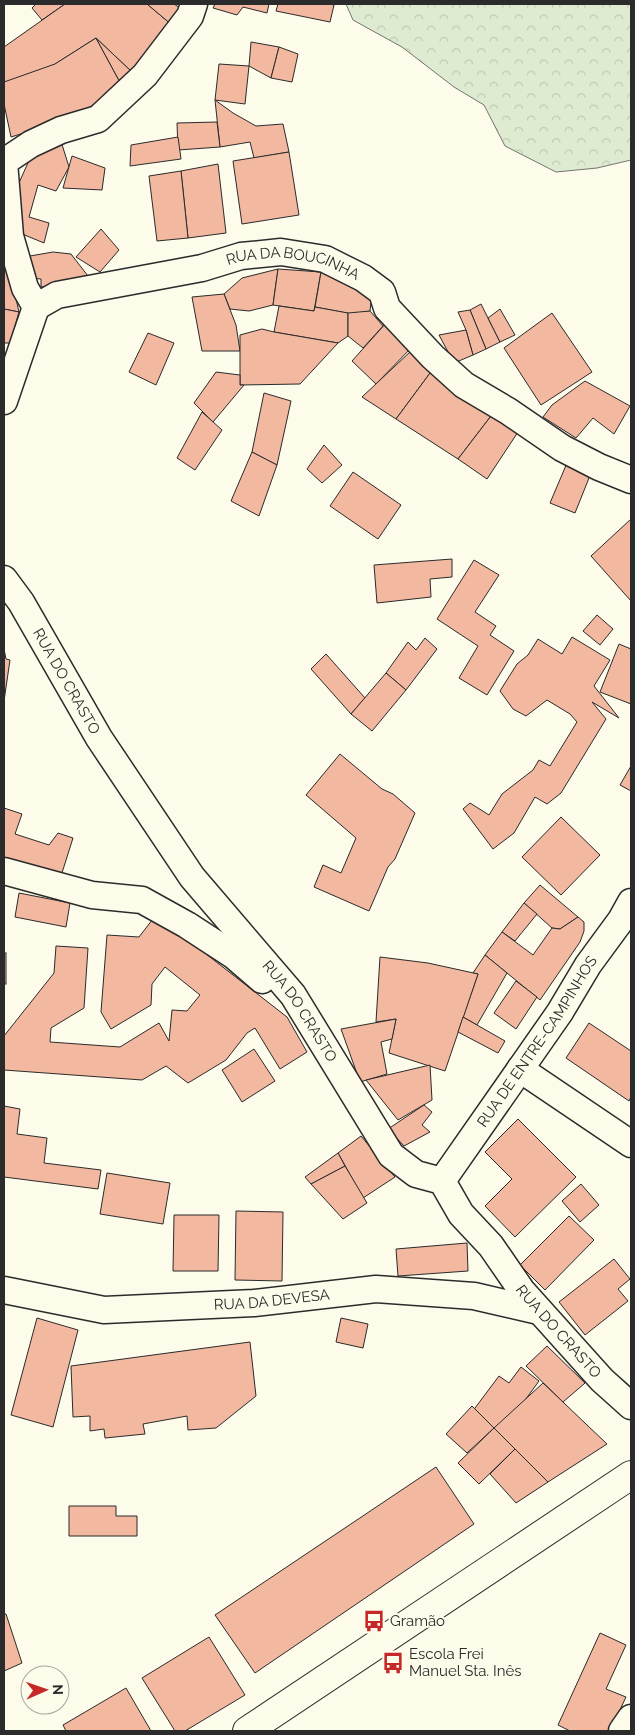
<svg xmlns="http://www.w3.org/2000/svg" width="635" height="1735" font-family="Raleway,sans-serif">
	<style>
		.forest { fill: url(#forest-crowns); stroke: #74746e }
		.building { fill: #f2b8a0; stroke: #2b2b2b }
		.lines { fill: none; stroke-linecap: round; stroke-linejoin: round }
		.street-casing { stroke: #2b2b2b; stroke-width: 29 }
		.secondary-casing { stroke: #2b2b2b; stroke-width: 30 }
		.street { stroke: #fdfbea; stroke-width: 26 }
		.secondary { stroke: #fdfbea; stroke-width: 28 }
		.labels { text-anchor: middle; stroke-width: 4; stroke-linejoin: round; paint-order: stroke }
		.street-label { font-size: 15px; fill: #2b2b2b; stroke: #fdfbea }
		.poi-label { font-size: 15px; fill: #2b2b2b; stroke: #fdfbea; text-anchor: start }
	</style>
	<defs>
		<pattern id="forest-crowns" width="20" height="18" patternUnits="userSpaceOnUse" patternTransform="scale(1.25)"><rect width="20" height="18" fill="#deebd1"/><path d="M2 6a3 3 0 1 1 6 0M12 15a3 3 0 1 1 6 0" fill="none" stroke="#bfcab4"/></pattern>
	</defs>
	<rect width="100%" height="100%" fill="#fdfbea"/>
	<polygon class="forest" points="346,4 631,4 631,160 597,168 556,172 505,146 484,105 454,87 402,47 353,20"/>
	<g class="building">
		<polygon points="36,4 65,4 42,20 32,8"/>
		<polygon points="65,4 147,4 172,25 133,73 96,38 52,66 4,83 4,47"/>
		<polygon points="147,4 174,4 183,10 172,25"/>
		<polygon points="215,4 269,4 267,13 243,7 237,15 213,8"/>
		<polygon points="278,4 329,4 334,5 330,22 276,11"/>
		<polygon points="96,38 122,86 73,118 11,137 4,104 4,82 55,64"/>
		<polygon points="96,38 133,73 122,86"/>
		<polygon points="251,42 279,47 271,78 249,66"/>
		<polygon points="279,47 298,54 292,82 271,78"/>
		<polygon points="219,64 249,66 245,104 215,100"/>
		<polygon points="215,100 233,113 256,126 283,124 289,152 254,158 250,142 220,147"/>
		<polygon points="217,122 220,147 178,150 177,123"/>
		<polygon points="178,137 181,159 130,166 131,145"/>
		<polygon points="60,138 69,167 56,191 38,185 29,217 49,223 44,243 15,231 14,194 31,156"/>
		<polygon points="289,152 299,215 242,224 233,161"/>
		<polygon points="72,156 105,168 102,190 63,188"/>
		<polygon points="218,164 226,233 188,238 181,171"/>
		<polygon points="181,171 188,238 157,241 149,176"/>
		<polygon points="101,229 119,250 100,272 76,257"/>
		<polygon points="53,252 71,254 88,276 82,281 41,287 41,279 31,278 30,256"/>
		<polygon points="8,263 19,312 4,309 4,265"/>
		<polygon points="278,269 273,305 249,311 230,309 224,294 242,278"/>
		<polygon points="278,269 321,272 314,311 273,305"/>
		<polygon points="321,272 348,277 372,293 370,311 352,314 315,307"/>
		<polygon points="224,294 236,325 240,351 202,351 192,297"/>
		<polygon points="481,304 500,342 486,349 470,310"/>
		<polygon points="279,306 314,311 315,307 348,313 348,336 338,343 274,332"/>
		<polygon points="4,309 19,312 10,343 4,343"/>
		<polygon points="500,309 515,335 500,342 488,318"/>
		<polygon points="470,310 486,349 473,355 466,330 458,312"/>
		<polygon points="370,311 383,326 363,348 348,336 348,313"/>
		<polygon points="552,313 592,372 541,405 504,348"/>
		<polygon points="387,322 413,346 376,384 352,361"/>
		<polygon points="262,329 274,332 338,343 300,384 240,385 240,335"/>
		<polygon points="466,330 473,355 454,363 439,335"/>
		<polygon points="148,333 174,343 156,385 129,372"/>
		<polygon points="410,352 433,369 396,419 362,397"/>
		<polygon points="433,369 494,412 458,459 396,419"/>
		<polygon points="216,372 240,375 240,385 244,385 213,422 194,403"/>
		<polygon points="585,381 630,406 614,434 593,418 576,438 543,417 552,405"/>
		<polygon points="264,393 291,401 277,465 252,452"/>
		<polygon points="202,412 222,430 195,470 177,458"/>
		<polygon points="494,412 520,429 487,479 458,459"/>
		<polygon points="324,445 342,465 322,483 307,469"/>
		<polygon points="252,452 277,465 259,516 231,501"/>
		<polygon points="567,463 591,473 575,513 550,503"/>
		<polygon points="353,472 401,505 378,539 330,506"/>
		<polygon points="631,519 631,601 591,556"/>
		<polygon points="452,559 452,577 430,579 431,597 377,603 374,565"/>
		<polygon points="474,560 499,575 475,612 496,626 490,635 514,651 487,695 459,678 478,646 437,619"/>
		<polygon points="597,615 613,629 600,645 583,631"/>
		<polygon points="572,637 610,660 594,686 619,718 592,702 606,719 561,793 547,804 535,797 514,833 493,849 463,809 470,803 489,815 502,794 533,770 539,760 550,766 577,722 570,714 547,700 526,716 513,709 500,691 517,664 528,655 538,639 562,654"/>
		<polygon points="425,638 437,649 406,690 386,673 408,642 416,650"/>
		<polygon points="619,644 631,649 631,704 600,692"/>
		<polygon points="4,649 6,659 10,660 4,701"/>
		<polygon points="326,654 365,698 351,714 311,669"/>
		<polygon points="386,673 406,690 372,731 351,714"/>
		<polygon points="340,754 382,789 393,794 415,813 395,859 388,867 369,911 314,887 323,865 341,873 356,838 306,795"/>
		<polygon points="631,766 631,791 620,785"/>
		<polygon points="4,808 22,814 15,834 49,845 58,833 73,838 61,876 4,858"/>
		<polygon points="561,817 600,855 561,895 522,857"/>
		<polygon points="540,885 578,917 560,929 552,928 524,903"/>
		<polygon points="19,893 70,903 66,927 15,917"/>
		<polygon points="524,903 537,914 515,941 502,932"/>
		<polygon points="156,915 287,1017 307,1052 280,1069 255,1028 247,1033 226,1060 188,1083 166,1066 142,1080 4,1070 4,1036 54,973 56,946 88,948 84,1008 51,1028 50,1042 120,1047 159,1023 169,1041 172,1010 187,1011 200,995 165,967 152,984 151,1005 111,1029 101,1012 107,935 139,937"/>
		<polygon points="578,917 584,922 584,931 580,942 540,1000 485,955 502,932 533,955 552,928 560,929"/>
		<rect x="4" y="953" width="2" height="31"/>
		<polygon points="485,955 507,973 477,1025 463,1017 478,974 473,973"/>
		<polygon points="380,957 428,963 478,974 445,1071 389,1053 396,1019 376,1022"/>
		<polygon points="516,981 537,997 516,1029 494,1013"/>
		<polygon points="463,1017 505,1041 498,1053 458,1032"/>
		<polygon points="396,1019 392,1039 381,1042 387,1074 360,1082 341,1029"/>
		<polygon points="589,1023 631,1051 631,1097 629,1101 566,1058"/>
		<polygon points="254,1049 275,1081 242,1102 222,1070"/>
		<polygon points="430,1065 432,1100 398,1120 366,1080"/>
		<polygon points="424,1105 432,1112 422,1125 430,1132 404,1146 388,1129"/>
		<polygon points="4,1106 20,1109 17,1134 47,1138 44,1163 101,1170 98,1189 4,1177"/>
		<polygon points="518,1119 576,1177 515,1237 485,1206 512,1179 485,1152"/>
		<polygon points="361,1136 395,1177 363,1198 338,1153"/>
		<polygon points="338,1153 345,1166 311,1184 305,1177"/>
		<polygon points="345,1166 367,1203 343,1219 311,1184"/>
		<polygon points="107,1173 170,1183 163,1224 100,1214"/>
		<polygon points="581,1184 599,1205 580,1222 562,1201"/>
		<polygon points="236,1211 283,1212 282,1281 235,1280"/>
		<polygon points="174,1215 219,1215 218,1271 173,1271"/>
		<polygon points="569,1216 594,1240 545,1290 520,1265"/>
		<polygon points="467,1243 468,1271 398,1276 396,1249"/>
		<polygon points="614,1259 630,1279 618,1289 628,1301 585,1335 559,1302"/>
		<polygon points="37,1318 78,1330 53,1427 11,1415"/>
		<polygon points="341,1318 368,1324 363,1348 336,1342"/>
		<polygon points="250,1342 256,1396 216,1428 188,1430 187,1416 143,1424 145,1434 105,1438 104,1429 90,1431 90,1416 73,1417 71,1366"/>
		<polygon points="547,1346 585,1383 563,1402 526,1366"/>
		<polygon points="521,1367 539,1381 501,1433 472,1412 499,1376 509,1383"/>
		<polygon points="543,1383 607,1444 548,1482 494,1428"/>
		<polygon points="472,1406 494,1428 467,1453 446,1434"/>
		<polygon points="494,1428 515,1449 479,1484 458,1463"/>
		<polygon points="515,1449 548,1482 516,1503 490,1474"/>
		<polygon points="436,1467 474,1524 255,1673 215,1615"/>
		<polygon points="69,1506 116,1506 116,1516 137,1516 137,1536 69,1536"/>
		<polygon points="4,1614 6,1614 22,1663 4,1671"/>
		<polygon points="600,1633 626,1645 606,1689 626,1697 610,1731 570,1731 558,1725"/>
		<polygon points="209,1637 245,1695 185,1731 175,1731 142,1678"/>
		<polygon points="126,1688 151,1731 66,1731 63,1725"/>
	</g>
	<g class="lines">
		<g class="street-casing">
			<g id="street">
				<path id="s1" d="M36,307L57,295L202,268L241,256L281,252L325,259L363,278L382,292L387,308L433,357L464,385L508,411L562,448L599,467L631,480"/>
				<polyline points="36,307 25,288 10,236 4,162 31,144 61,130 98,119 145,75 190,16 194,4"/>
				<polyline points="4,401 36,307"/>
				<path id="s2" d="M4,579L21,602L99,738L192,877L293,995L391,1155L416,1174L442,1181L461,1214L491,1246L522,1291L602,1380L631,1406"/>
				<polyline points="4,871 92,895 142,900 187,925 233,955 262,980"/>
				<polyline points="520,1069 631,1144"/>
				<path id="s3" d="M442,1181L560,1012L588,965L621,920L631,902"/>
				<path id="s4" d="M4,1290L104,1310L254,1303L376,1289L474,1296L539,1311"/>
				<polyline points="622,1731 631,1718"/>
			</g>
		</g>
		<g class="secondary-casing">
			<polyline id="secondary" points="247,1731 631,1475"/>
		</g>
		<use href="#street" class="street"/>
		<use href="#secondary" class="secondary"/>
	</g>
	<defs>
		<g id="bus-bare" transform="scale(1.725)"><path d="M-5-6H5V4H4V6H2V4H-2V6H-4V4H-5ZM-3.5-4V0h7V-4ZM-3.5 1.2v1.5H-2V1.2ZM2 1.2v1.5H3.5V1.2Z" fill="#c62828" stroke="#fdfbea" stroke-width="2.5" paint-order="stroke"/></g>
	</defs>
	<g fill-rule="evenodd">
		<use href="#bus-bare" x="374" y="1621"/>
		<use href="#bus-bare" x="393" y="1663"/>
	</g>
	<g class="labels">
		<g class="street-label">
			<text dy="5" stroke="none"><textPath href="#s1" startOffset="266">RUA DA BOUCINHA</textPath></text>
			<text dy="5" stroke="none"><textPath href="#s2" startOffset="120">RUA DO CRASTO</textPath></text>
			<text dy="5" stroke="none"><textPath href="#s2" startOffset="525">RUA DO CRASTO</textPath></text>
			<text dy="5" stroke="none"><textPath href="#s3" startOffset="169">RUA DE ENTRE-CAMPINHOS</textPath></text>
			<text dy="5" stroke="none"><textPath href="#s4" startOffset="270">RUA DA DEVESA</textPath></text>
			<text dy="5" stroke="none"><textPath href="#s2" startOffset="945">RUA DO CRASTO</textPath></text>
		</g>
		<g class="poi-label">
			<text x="390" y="1626">Gramão</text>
			<text x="409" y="1659">Escola Frei<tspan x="409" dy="17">Manuel Sta. Inês</tspan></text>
		</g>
	</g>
	<rect width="635" height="1735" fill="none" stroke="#2b2b2b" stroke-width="10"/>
	<g transform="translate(45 1690) rotate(88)"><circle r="24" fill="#fdfbea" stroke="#a9a89e"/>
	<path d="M0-4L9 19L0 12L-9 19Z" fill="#c62828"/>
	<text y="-8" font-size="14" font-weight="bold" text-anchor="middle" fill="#2b2b2b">N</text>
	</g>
</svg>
